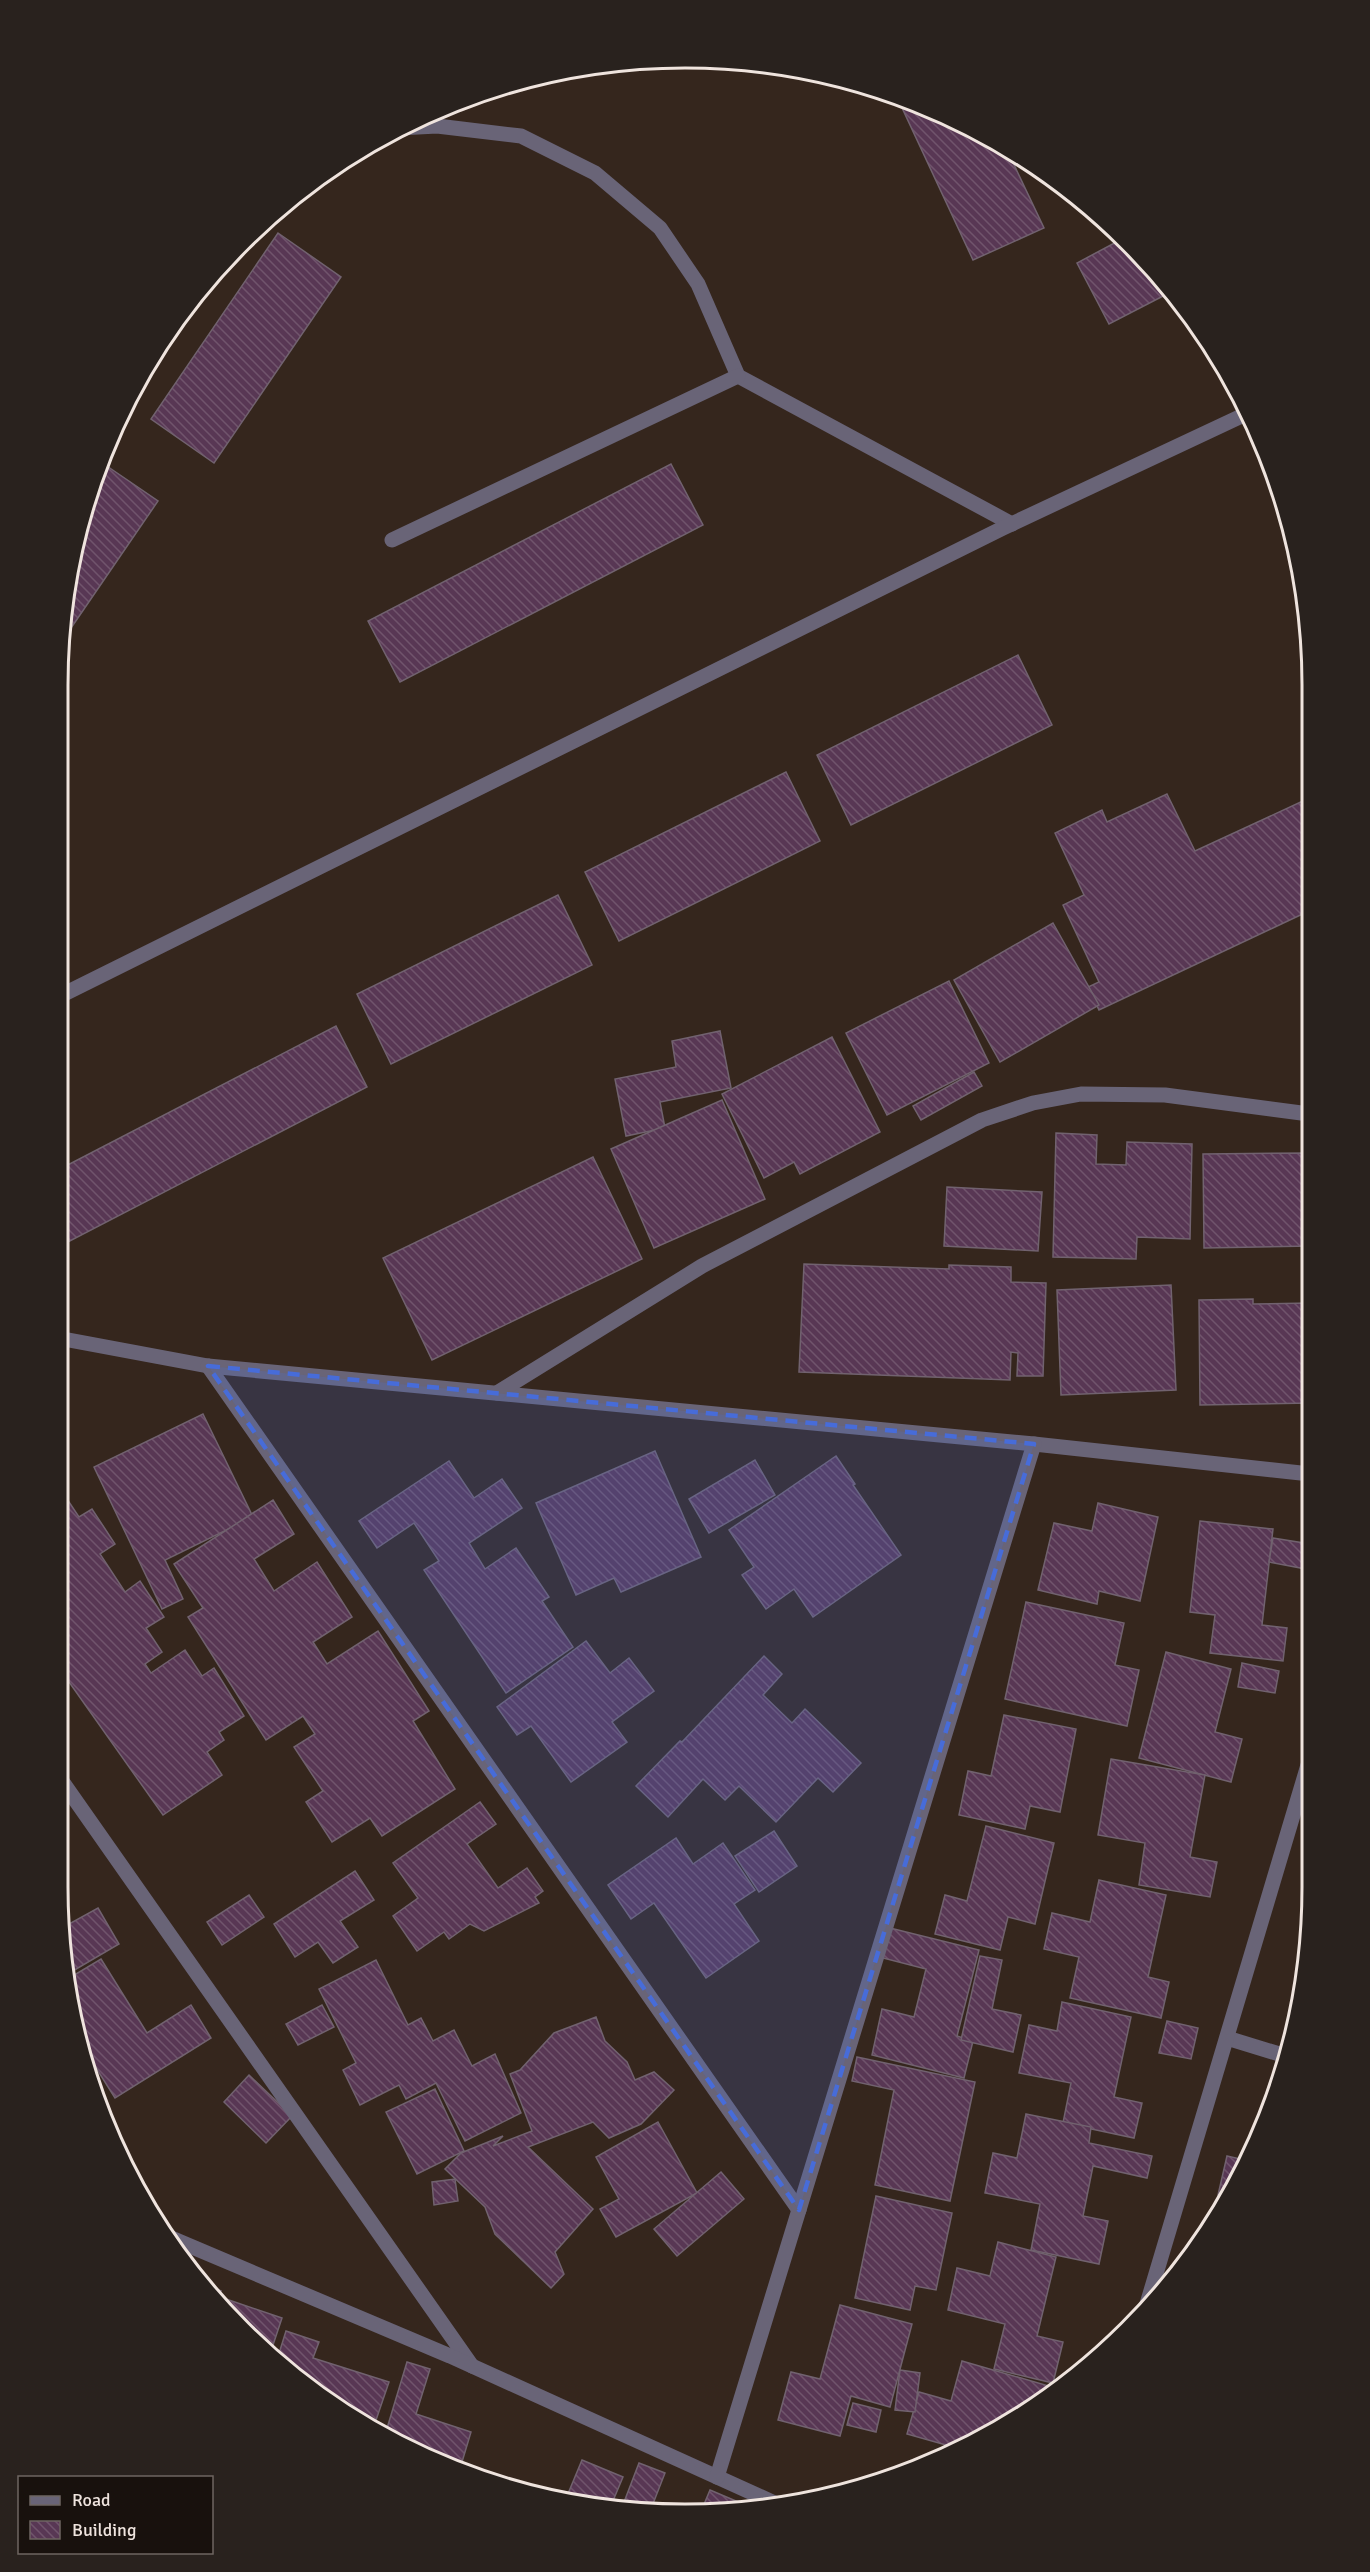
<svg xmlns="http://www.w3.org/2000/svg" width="1370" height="2572" font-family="Signika,sans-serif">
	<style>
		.building { fill: url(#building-back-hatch); stroke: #71626f; stroke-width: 1.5 }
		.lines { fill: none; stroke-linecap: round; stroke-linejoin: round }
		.street { stroke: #696477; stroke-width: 15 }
		.marked { fill: #476cd9; fill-opacity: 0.2; stroke: #476cd9; stroke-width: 4.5; stroke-dasharray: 12 8; stroke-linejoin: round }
		.rim { fill: none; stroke: #efe4de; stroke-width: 3 }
	</style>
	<defs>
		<pattern id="building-back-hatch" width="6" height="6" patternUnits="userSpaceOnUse" patternTransform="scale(1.5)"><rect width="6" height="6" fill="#583754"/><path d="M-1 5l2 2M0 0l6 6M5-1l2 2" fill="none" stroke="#70546c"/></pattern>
	</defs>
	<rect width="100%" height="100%" fill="#35261d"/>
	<g class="building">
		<polygon points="897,97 963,122 1008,152 1044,228 973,260"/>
		<polygon points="278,233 341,277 214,463 151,419"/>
		<polygon points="1122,239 1169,293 1109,324 1077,263"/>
		<polygon points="101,462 158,501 58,647 78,523"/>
		<polygon points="671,464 703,525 400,682 368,621"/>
		<polygon points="1018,655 1052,725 851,825 817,755"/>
		<polygon points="786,772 820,841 619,941 585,872"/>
		<polygon points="1167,794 1195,851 1305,800 1308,806 1309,911 1099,1010 1088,987 1099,982 1063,905 1084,895 1055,833 1102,810 1107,822"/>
		<polygon points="558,895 592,965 391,1064 357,994"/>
		<polygon points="1053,923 1099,1005 1000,1062 954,980"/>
		<polygon points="949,981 989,1063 887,1115 846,1033"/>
		<polygon points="336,1026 367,1087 64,1244 58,1233 58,1170"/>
		<polygon points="720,1031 731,1088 660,1102 665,1128 626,1136 615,1079 676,1067 672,1041"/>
		<polygon points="832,1037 880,1132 800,1174 794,1162 764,1178 722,1094"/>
		<polygon points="974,1072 982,1086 921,1120 913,1106"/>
		<polygon points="722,1100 765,1199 654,1248 611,1149"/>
		<polygon points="1056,1133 1097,1135 1096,1164 1126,1165 1127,1142 1192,1144 1190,1239 1137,1237 1136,1259 1053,1257"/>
		<polygon points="1309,1153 1310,1246 1204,1248 1203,1154"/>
		<polygon points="593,1157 642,1259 432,1360 383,1258"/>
		<polygon points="947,1187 1042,1192 1038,1251 944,1246"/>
		<polygon points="804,1264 949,1269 949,1265 1011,1267 1011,1282 1046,1283 1043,1376 1017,1376 1018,1353 1011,1352 1010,1380 799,1372"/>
		<polygon points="1171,1285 1176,1390 1061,1395 1057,1290"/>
		<polygon points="1253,1299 1253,1304 1310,1303 1310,1403 1200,1405 1199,1300"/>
		<polygon points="203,1414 253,1517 165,1560 183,1599 162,1609 94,1467"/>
		<polygon points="655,1451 701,1557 621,1592 614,1578 576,1595 536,1503"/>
		<polygon points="836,1456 855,1484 853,1485 901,1555 813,1617 794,1589 766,1609 742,1575 754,1567 729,1530"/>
		<polygon points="755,1460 775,1495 709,1533 689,1499"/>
		<polygon points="449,1461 474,1498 502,1479 522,1508 469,1543 485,1569 516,1548 549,1597 542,1601 573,1647 506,1693 424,1570 439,1561 414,1523 377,1548 359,1521"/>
		<polygon points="57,1484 79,1517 92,1509 115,1544 100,1554 125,1592 140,1581 164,1617 146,1628 162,1652 145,1664 151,1673 185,1650 202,1676 214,1668 244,1716 219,1732 224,1740 207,1752 222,1775 163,1815 57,1665"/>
		<polygon points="273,1500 294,1534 254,1559 274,1591 317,1562 352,1617 313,1642 327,1664 378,1631 429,1711 413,1721 455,1789 382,1836 370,1818 332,1842 306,1802 323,1791 294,1747 315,1734 303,1716 266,1740 188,1617 203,1608 174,1564"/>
		<polygon points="1098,1503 1158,1517 1140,1601 1099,1591 1097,1604 1038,1590 1054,1523 1092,1531"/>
		<polygon points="1200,1521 1273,1529 1262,1625 1287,1628 1283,1661 1210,1653 1215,1615 1190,1612"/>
		<polygon points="1273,1538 1310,1544 1311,1570 1269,1562"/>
		<polygon points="1026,1602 1124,1623 1115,1665 1139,1670 1127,1726 1005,1699"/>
		<polygon points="586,1641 610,1673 629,1658 654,1691 612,1722 627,1742 571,1782 531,1726 517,1735 497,1707"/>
		<polygon points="1166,1652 1231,1669 1215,1732 1242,1739 1231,1782 1139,1758"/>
		<polygon points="764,1656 782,1674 763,1695 792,1723 805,1709 861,1763 833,1792 818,1778 776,1822 739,1786 725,1800 703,1779 668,1817 636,1786 680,1741 682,1742"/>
		<polygon points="1242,1663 1279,1671 1275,1693 1238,1687"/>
		<polygon points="1004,1715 1076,1729 1060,1812 1030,1806 1025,1829 959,1815 968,1771 991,1776"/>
		<polygon points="1111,1759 1205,1775 1190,1857 1217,1862 1210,1897 1139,1885 1145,1843 1098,1835"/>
		<polygon points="480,1802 496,1824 467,1844 498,1888 527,1868 543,1891 535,1897 539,1903 484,1931 470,1924 449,1939 444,1932 417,1951 393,1916 418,1898 393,1863"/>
		<polygon points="986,1826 1054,1843 1035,1924 1008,1917 1000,1950 935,1934 945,1895 967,1901"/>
		<polygon points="774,1831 797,1866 759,1892 735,1856"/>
		<polygon points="676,1838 693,1864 723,1843 755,1890 734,1904 759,1941 706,1978 654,1903 631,1919 608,1885"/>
		<polygon points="355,1871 374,1900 340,1921 358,1947 333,1963 318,1942 295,1957 274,1924"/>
		<polygon points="1099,1880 1166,1895 1148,1977 1169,1982 1161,2018 1070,1998 1079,1957 1044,1949 1052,1913 1090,1922"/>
		<polygon points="249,1895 264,1917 222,1945 207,1922"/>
		<polygon points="98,1908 119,1944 66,1975 61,1925 62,1928"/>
		<polygon points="890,1928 979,1950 957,2036 973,2041 964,2078 872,2055 882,2009 914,2017 926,1969 883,1958"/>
		<polygon points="1306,1929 1311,1930 1303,1979 1301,1979"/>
		<polygon points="980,1956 1002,1960 992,2009 1021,2015 1013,2052 961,2040"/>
		<polygon points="101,1959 147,2033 191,2005 211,2038 115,2098 93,2063 85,2068 69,2009 66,1980"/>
		<polygon points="376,1960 408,2025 421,2018 433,2041 454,2030 472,2066 495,2054 521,2113 465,2141 436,2083 406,2099 399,2085 360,2105 343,2070 356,2063 319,1989"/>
		<polygon points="1062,2002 1131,2017 1114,2097 1142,2103 1134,2138 1063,2123 1071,2083 1019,2073 1029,2025 1057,2031"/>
		<polygon points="322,2005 334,2027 298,2045 286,2024"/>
		<polygon points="596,2017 605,2041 627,2062 635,2080 654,2072 674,2090 641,2124 609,2138 593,2122 528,2147 593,2209 555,2252 564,2274 551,2288 495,2234 485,2207 445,2169 461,2153 503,2136 493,2146 532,2131 510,2074 520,2070 554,2033"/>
		<polygon points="1167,2021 1198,2028 1191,2059 1159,2053"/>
		<polygon points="857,2057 975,2082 950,2201 875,2185 894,2090 852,2081"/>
		<polygon points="249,2075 292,2116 266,2143 224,2102"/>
		<polygon points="1275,2082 1279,2083 1267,2115"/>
		<polygon points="435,2089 464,2151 417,2174 386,2112"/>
		<polygon points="1026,2114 1091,2127 1089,2143 1152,2156 1147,2178 1093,2166 1083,2216 1108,2221 1099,2264 1031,2250 1040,2204 985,2193 993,2153 1017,2158"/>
		<polygon points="658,2122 697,2193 616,2237 600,2209 619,2199 596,2157"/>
		<polygon points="1227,2156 1249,2161 1228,2198 1218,2195"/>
		<polygon points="721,2172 744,2199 677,2256 654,2229"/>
		<polygon points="455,2179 458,2201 434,2205 432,2182"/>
		<polygon points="876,2196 952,2213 936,2290 915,2286 910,2310 855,2298"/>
		<polygon points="998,2242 1056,2257 1037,2336 1063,2342 1053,2383 994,2369 1005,2324 948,2310 957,2268 990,2276"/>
		<polygon points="199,2282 221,2291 216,2301"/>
		<polygon points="226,2299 282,2318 269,2357 223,2308"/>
		<polygon points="840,2305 912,2324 890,2407 851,2396 840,2436 778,2420 791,2372 820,2379"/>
		<polygon points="286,2331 319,2342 313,2358 389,2382 373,2429 336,2409 276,2363"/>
		<polygon points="962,2361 1059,2389 1034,2409 1025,2414 1019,2412 1017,2418 960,2449 907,2434 919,2392 951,2401"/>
		<polygon points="407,2362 430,2369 416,2414 471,2432 459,2472 444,2467 385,2435"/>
		<polygon points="900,2370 920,2373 915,2412 895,2410"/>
		<polygon points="853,2403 881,2410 876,2432 847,2425"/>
		<polygon points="582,2460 623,2477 610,2508 565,2501"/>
		<polygon points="639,2463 665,2473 649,2514 621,2510"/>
		<polygon points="710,2490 750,2507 749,2510 726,2514 700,2514"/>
	</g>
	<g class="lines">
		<g class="street">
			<polyline points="399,128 437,126 521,136 595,173 660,228 698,284 738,376 1012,524"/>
			<polyline points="392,540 738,376"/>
			<polyline points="58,997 1003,528 1248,413"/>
			<polyline points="58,1338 208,1366 1034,1444 1310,1474"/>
			<polyline points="208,1366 799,2210"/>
			<polyline points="497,1393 702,1266 982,1120 1033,1103 1081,1094 1165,1095 1309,1114"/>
			<polyline points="57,1774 472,2366"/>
			<polyline points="1227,2038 1289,2057"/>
			<polyline points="164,2235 450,2356 779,2505"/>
			<polyline points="1144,2314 1311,1755"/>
			<polyline points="717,2477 1034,1444"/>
		</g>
	</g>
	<path class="marked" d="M208,1366L1034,1444L799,2210Z"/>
	<path d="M0 0H1370V2572H0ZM685 68H685A617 617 0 0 1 1302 685V1887A617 617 0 0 1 685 2504H685A617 617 0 0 1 68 1887V685A617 617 0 0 1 685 68Z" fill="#29221e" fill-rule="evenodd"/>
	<path class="rim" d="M685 68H685A617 617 0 0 1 1302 685V1887A617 617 0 0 1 685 2504H685A617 617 0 0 1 68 1887V685A617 617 0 0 1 685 68Z"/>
	<rect x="18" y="2476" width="195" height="78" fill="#18110d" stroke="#6e6561" stroke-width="1.5"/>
	<rect x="30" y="2496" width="30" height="9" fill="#696477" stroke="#6e6561" stroke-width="1.5"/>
	<text x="72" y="2506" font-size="18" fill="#efe4de">Road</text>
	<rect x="30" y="2521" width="30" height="18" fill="url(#building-back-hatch)" stroke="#6e6561" stroke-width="1.5"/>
	<text x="72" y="2536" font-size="18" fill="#efe4de">Building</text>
</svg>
